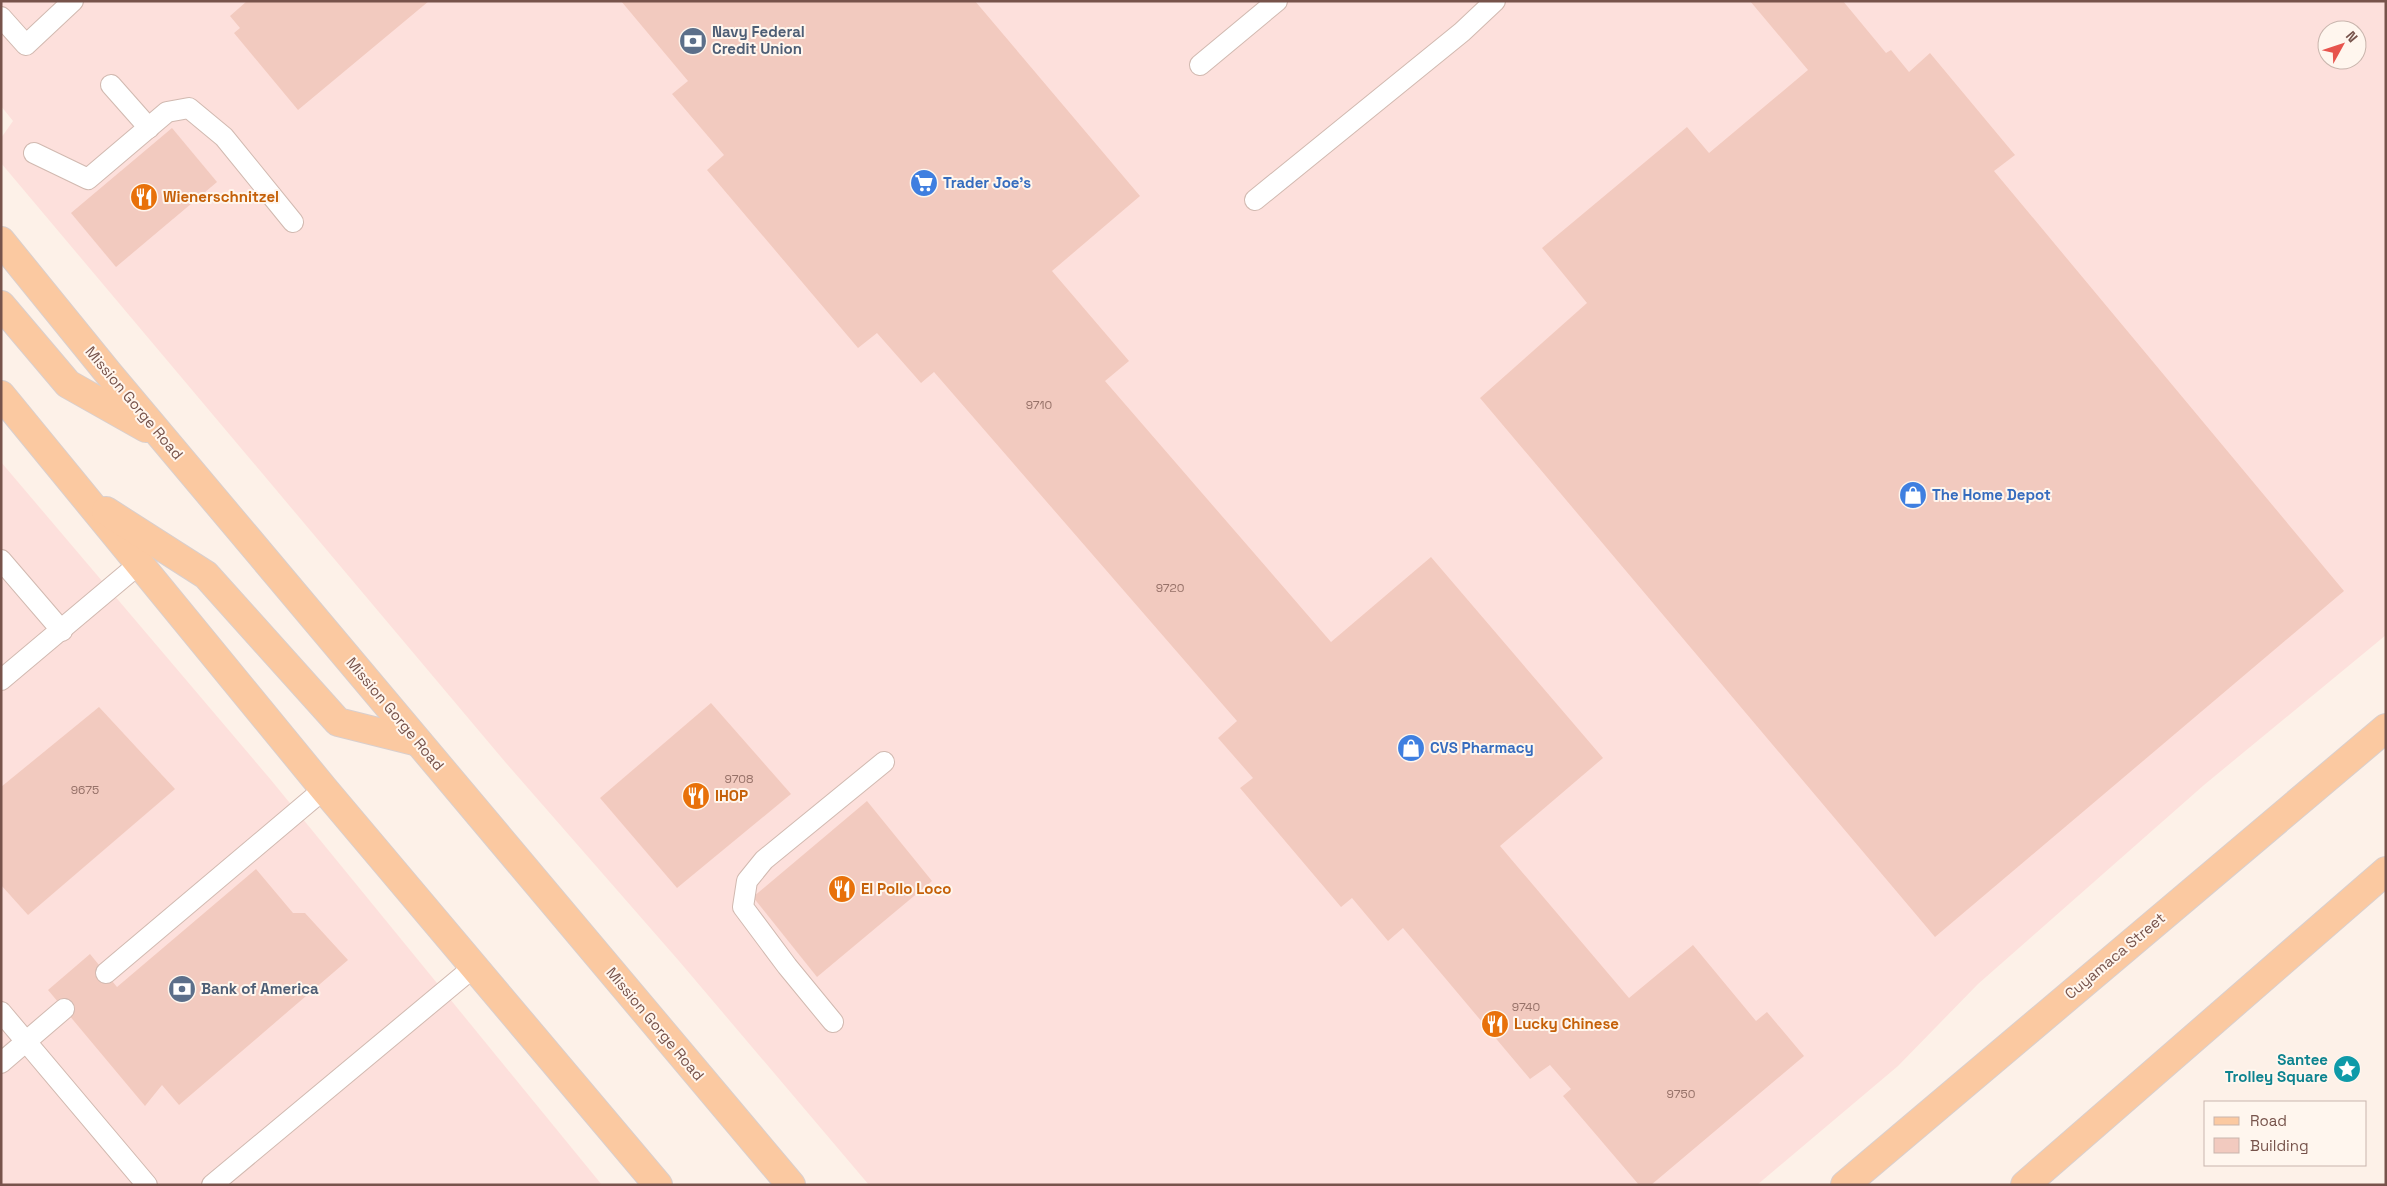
<svg xmlns="http://www.w3.org/2000/svg" width="2387" height="1186" font-family="'Space Grotesk',sans-serif">
	<style>
		.commercial { fill: #fde0dc; fill-rule: evenodd }
		.building { fill: #f2cabf }
		.lines { fill: none; stroke-linecap: round; stroke-linejoin: round }
		.service-casing { stroke: #d1b9b0; stroke-width: 22 }
		.primary-casing { stroke: #d9cfcd; stroke-width: 30 }
		.service { stroke: #fff; stroke-width: 20 }
		.primary { stroke: #fbc9a1; stroke-width: 28 }
		.labels { text-anchor: middle; stroke-width: 4; stroke-linejoin: round; paint-order: stroke }
		.number-label { font-size: 12px; fill: #967168 }
		.service-label { font-size: 15px; font-weight: bold; fill: #4e5e75; stroke: #fff6ee; text-anchor: start }
		.shop-label { font-size: 15px; font-weight: bold; fill: #366cbe; stroke: #fff6ee; text-anchor: start }
		.food-label { font-size: 15px; font-weight: bold; fill: #c56008; stroke: #fff6ee; text-anchor: start }
		.street-label { font-size: 15px; fill: #77534b; stroke: #fff6ee }
		.culture-label { font-size: 15px; font-weight: bold; fill: #0d838f; stroke: #fff6ee; text-anchor: end }
	</style>
	<rect width="100%" height="100%" fill="#fdf1e8"/>
	<g class="commercial">
		<path d="M1,1H2386V635L2204,785L1978,984L1898,1066L1757,1185H869L679,961L506,763L1,163V138L13,121L1,106ZM2327,30H2357V60H2327Z"/>
		<polygon points="1,462 271,780 602,1185 1,1185"/>
	</g>
	<g class="building">
		<polygon points="247,1 429,1 298,110 234,33 240,28 230,16"/>
		<polygon points="621,1 975,1 1140,196 1052,271 1129,361 1105,381 1331,642 1431,557 1603,758 1500,846 1629,998 1693,945 1756,1021 1767,1012 1804,1056 1651,1185 1639,1185 1563,1096 1571,1089 1550,1065 1530,1079 1403,928 1388,941 1352,898 1341,907 1240,788 1253,778 1218,738 1237,721 934,372 921,383 877,333 858,348 707,170 724,155 672,94 688,81"/>
		<polygon points="1750,1 1843,1 1886,53 1891,50 1909,72 1930,53 2015,155 1994,171 2344,591 1935,937 1480,398 1587,303 1542,248 1687,127 1709,153 1808,70"/>
		<polygon points="172,128 217,182 116,267 71,213"/>
		<polygon points="711,703 791,794 677,888 600,798"/>
		<polygon points="99,707 175,789 28,915 1,885 1,787"/>
		<polygon points="867,801 932,881 817,977 753,897"/>
		<polygon points="256,869 293,913 305,913 348,960 179,1105 162,1085 145,1106 48,990 90,954 117,987"/>
	</g>
	<g class="lines">
		<g class="service-casing">
			<g id="service">
				<polyline points="1,17 26,45 73,1"/>
				<polyline points="1200,65 1277,1"/>
				<polyline points="111,85 149,128"/>
				<polyline points="34,153 88,179 167,112 189,108 224,137 293,222"/>
				<polyline points="1255,200 1462,32 1495,1"/>
				<polyline points="1,560 62,631"/>
				<polyline points="1,680 139,564"/>
				<polyline points="106,973 324,789"/>
				<polyline points="1,1012 147,1185"/>
				<polyline points="833,1022 787,966 743,907 747,881 764,860 884,762"/>
				<polyline points="1,1063 64,1009"/>
				<polyline points="212,1185 475,966"/>
			</g>
		</g>
		<g class="primary-casing">
			<g id="primary">
				<polyline points="1,241 109,374 791,1185"/>
				<polyline points="1,305 68,384 146,428"/>
				<polyline points="1,395 324,789 658,1185"/>
				<polyline points="106,511 206,575 338,722 418,742"/>
				<polyline points="1845,1185 2386,728"/>
				<polyline points="2025,1185 2386,871"/>
			</g>
		</g>
		<use href="#service" class="service"/>
		<use href="#primary" class="primary"/>
	</g>
	<defs>
		<g id="bank-disc" transform="scale(1.4375)"><circle r="9.5" fill="#5c6f8a" stroke="#fff6ee"/><path d="M-6-4H6V4H-6ZM0-2.3a2.3 2.3 0 1 0 0 4.6a2.3 2.3 0 1 0 0-4.6Z" fill="#fff"/></g>
		<g id="supermarket-disc" transform="scale(1.4375)"><circle r="9.5" fill="#3f7fe0" stroke="#fff6ee"/><path d="M-6-5.5h2.5l.6 2H6L4.5 2H-2.5L-4.4-4H-6ZM-1.5 3.2a1.3 1.3 0 1 0 .1 0ZM3 3.2a1.3 1.3 0 1 0 .1 0Z" fill="#fff"/></g>
		<g id="restaurant-disc" transform="scale(1.4375)"><circle r="9.5" fill="#e8710a" stroke="#fff6ee"/><path d="M-5-6h1v4h1v-4h1v4h1v-4h1v5L-1.5 .5V6h-2V.5L-5-1ZM5-6V6H3V1.5H1.5Q1.5-4 5-6Z" fill="#fff"/></g>
		<g id="shop-disc" transform="scale(1.4375)"><circle r="9.5" fill="#3f7fe0" stroke="#fff6ee"/><path d="M-5-2.5h2.3a2.7 3.5 0 0 1 5.4 0H5L5.5 6h-11ZM-1.5-2.5h3a1.5 2.3 0 0 0-3 0Z" fill="#fff"/></g>
		<g id="sight-disc" transform="scale(1.4375)"><circle r="9.5" fill="#0f9aa8" stroke="#fff6ee"/><path d="M0-6L1.8-2.2L6-1.7L2.9 1.2L3.7 5.4L0 3.3L-3.7 5.4L-2.9 1.2L-6-1.7L-1.8-2.2Z" fill="#fff"/></g>
	</defs>
	<g fill-rule="evenodd">
		<use href="#bank-disc" x="693" y="41"/>
		<use href="#supermarket-disc" x="924" y="183"/>
		<use href="#restaurant-disc" x="144" y="197"/>
		<use href="#shop-disc" x="1913" y="495"/>
		<use href="#shop-disc" x="1411" y="748"/>
		<use href="#restaurant-disc" x="696" y="796"/>
		<use href="#restaurant-disc" x="842" y="889"/>
		<use href="#bank-disc" x="182" y="989"/>
		<use href="#restaurant-disc" x="1495" y="1024"/>
		<use href="#sight-disc" x="2347" y="1069"/>
	</g>
	<g class="labels">
		<g class="number-label">
			<text x="1039" y="409">9710</text>
			<text x="1170" y="592">9720</text>
			<text x="739" y="783">9708</text>
			<text x="85" y="794">9675</text>
			<text x="1526" y="1011">9740</text>
			<text x="1681" y="1098">9750</text>
		</g>
		<g class="service-label">
			<text x="712" y="37">Navy Federal<tspan x="712" dy="17">Credit Union</tspan></text>
			<text x="201" y="994">Bank of America</text>
		</g>
		<g class="shop-label">
			<text x="943" y="188">Trader Joe's</text>
			<text x="1932" y="500">The Home Depot</text>
			<text x="1430" y="753">CVS Pharmacy</text>
		</g>
		<g class="food-label">
			<text x="163" y="202">Wienerschnitzel</text>
			<text x="715" y="801">IHOP</text>
			<text x="861" y="894">El Pollo Loco</text>
			<text x="1514" y="1029">Lucky Chinese</text>
		</g>
		<g class="street-label">
			<text transform="translate(134 403) rotate(50)" y="5">Mission Gorge Road</text>
			<text transform="translate(395 714) rotate(50)" y="5">Mission Gorge Road</text>
			<text transform="translate(2115 956) rotate(-40)" y="5">Cuyamaca Street</text>
			<text transform="translate(655 1024) rotate(50)" y="5">Mission Gorge Road</text>
		</g>
		<g class="culture-label">
			<text x="2328" y="1065">Santee<tspan x="2328" dy="17">Trolley Square</tspan></text>
		</g>
	</g>
	<rect width="2387" height="1186" fill="none" stroke="#77534b" stroke-width="5"/>
	<rect x="2204" y="1101" width="162" height="65" fill="#fff6ee" stroke="#c9b5ad"/>
	<rect x="2214" y="1117" width="25" height="8" fill="#fbc9a1" stroke="#c9b5ad"/>
	<text x="2250" y="1126" font-size="15" fill="#77534b">Road</text>
	<rect x="2214" y="1138" width="25" height="15" fill="#f2cabf" stroke="#c9b5ad"/>
	<text x="2250" y="1151" font-size="15" fill="#77534b">Building</text>
	<g transform="translate(2342 45) rotate(50)"><circle r="24" fill="#fff6ee" stroke="#c9b5ad"/>
	<path d="M0-4L9 19L0 12L-9 19Z" fill="#e7544d"/>
	<text y="-8" font-size="14" font-weight="bold" text-anchor="middle" fill="#77534b">N</text>
	</g>
</svg>
